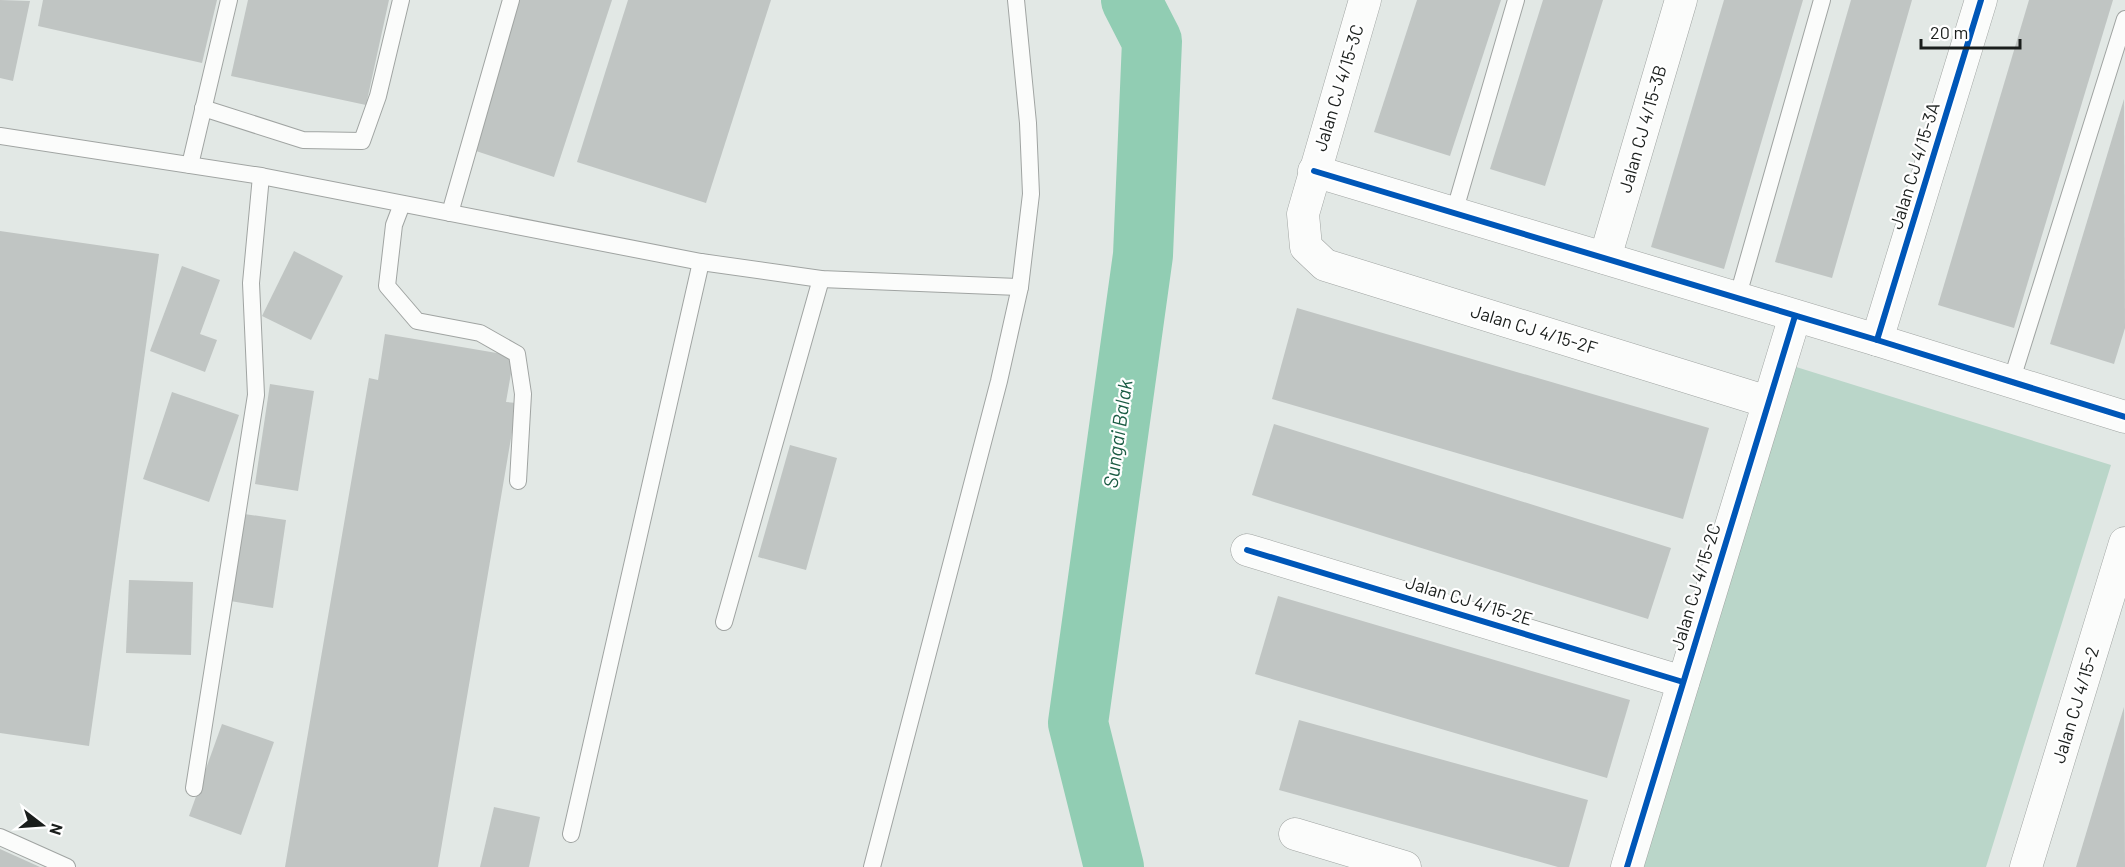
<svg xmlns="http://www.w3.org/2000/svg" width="2125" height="867" font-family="Barlow,sans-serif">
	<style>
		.green { fill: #bad6c9 }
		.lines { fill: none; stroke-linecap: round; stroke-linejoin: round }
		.river { stroke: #91cdb3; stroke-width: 60 }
		.building { fill: #c0c5c3 }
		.lane-casing { stroke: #a0a4a2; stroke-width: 18 }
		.street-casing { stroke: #a0a4a2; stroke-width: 33 }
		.lane { stroke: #fbfcfb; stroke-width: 16 }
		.street { stroke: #fbfcfb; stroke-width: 32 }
		.cycleway-casing { stroke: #fff; stroke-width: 10 }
		.cycleway { stroke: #0057b8; stroke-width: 6 }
		.labels { text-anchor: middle; stroke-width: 4.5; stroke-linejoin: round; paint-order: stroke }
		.street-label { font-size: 18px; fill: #1a1e1c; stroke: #fff }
		.water-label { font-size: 20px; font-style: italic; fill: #1b5c44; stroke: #fff }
	</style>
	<rect width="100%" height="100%" fill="#e2e8e5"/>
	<polygon class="green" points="1793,366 2111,465 1986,867 1638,867"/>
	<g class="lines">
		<polyline class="river" points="1114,867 1078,723 1143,255 1152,41 1131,0"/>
	</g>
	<g class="building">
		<polygon points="0,0 30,1 13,81 0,78"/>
		<polygon points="43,0 217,0 202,63 38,26"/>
		<polygon points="248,0 389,0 366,105 231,76"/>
		<polygon points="519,0 612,0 554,177 470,149"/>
		<polygon points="628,0 771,0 706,203 577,162"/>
		<polygon points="1417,0 1501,0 1450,156 1374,132"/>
		<polygon points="1543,0 1603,0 1545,186 1490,169"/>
		<polygon points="1724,0 1803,0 1724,269 1651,247"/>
		<polygon points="1851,0 1912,0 1832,278 1775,262"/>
		<polygon points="2029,0 2113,0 2014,328 1938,305"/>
		<polygon points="2124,99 2125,328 2114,364 2050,344"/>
		<polygon points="0,231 159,254 89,746 0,733"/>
		<polygon points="294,251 343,276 311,340 262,316"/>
		<polygon points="182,266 220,280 200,334 217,340 205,372 150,351"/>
		<polygon points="1297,308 1709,428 1683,519 1272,399"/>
		<polygon points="385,334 514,356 506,402 517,403 438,867 285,867 369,378 378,380"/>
		<polygon points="270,384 314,391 298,491 255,484"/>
		<polygon points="172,392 239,415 209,502 143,479"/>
		<polygon points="1274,424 1671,548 1648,619 1252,495"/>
		<polygon points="790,445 837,458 806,570 758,557"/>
		<polygon points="231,512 286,520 273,608 218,599"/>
		<polygon points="129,580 193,582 191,655 126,653"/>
		<polygon points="1278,596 1630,700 1607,778 1255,674"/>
		<polygon points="2124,707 2125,867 2076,867"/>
		<polygon points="1299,720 1588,800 1569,867 1558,867 1279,790"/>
		<polygon points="222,724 274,742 241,835 189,816"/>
		<polygon points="494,807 540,817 529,867 480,867"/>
		<polygon points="0,849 40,867 0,867"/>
	</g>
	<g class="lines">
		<g class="lane-casing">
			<g id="lane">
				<polyline points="203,108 303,140 362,141 378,96 401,0"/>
				<polyline points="0,136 261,176 701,262 821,279 1020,287"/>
				<polyline points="190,165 229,0"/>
				<polyline points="402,204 394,225 387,286 417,321 480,333 517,354 523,394 518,481"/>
				<polyline points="450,213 511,0"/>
				<polyline points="1454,213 1516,0"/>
				<polyline points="1737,299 1822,0"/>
				<polyline points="2011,382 2125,19"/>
				<polyline points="724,622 821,279"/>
				<polyline points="194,788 256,395 251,283 261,176"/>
				<polyline points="571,834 701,262"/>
				<polyline points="0,837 67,867"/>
				<polyline points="872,867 999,381 1020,287 1031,194 1028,123 1016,0"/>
			</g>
		</g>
		<g class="street-casing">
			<g id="street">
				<polyline points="1365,0 1303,214 1306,247 1325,265 1768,402"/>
				<polyline points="1314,171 1877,340 2125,417"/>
				<polyline points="1605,258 1681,0"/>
				<polyline points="1877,340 1981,0"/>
				<polyline points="1247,550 1683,682"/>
				<polyline points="1295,834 1405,867"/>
				<polyline points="1627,867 1795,316"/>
				<polyline points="2026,867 2125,543"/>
			</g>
		</g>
		<use href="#lane" class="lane"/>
		<use href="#street" class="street"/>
		<g class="cycleway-casing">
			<g id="cycleway">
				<polyline points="1314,171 1877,340 2125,417"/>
				<polyline points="1877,340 1981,0"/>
				<polyline points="1247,550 1683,682"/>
				<polyline points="1627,867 1795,316"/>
			</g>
		</g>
		<use href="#cycleway" class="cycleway"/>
	</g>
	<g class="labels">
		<g class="street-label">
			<text transform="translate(1339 88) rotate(-73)" y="6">Jalan CJ 4/15-3C</text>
			<text transform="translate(1643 129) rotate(-74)" y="6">Jalan CJ 4/15-3B</text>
			<text transform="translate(1915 166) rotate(-73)" y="6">Jalan CJ 4/15-3A</text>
			<text transform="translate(1534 330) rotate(17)" y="6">Jalan CJ 4/15-2F</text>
			<text transform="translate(1696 587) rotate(-73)" y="6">Jalan CJ 4/15-2C</text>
			<text transform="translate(1469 601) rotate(17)" y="6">Jalan CJ 4/15-2E</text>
			<text transform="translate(2076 705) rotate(-73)" y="6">Jalan CJ 4/15-2</text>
		</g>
		<g class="water-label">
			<text transform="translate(1118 434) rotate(-82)" y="7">Sungai Balak</text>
		</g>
	</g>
	<g transform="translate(42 825) rotate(107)" stroke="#ffffff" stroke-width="4.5" paint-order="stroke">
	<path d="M0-4.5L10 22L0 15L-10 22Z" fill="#1a1e1c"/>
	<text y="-9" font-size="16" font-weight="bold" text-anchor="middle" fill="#1a1e1c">N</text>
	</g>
	<path d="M1921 39v9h99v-9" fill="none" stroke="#1a1e1c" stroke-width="3"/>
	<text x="1930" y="39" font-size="18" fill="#1a1e1c" stroke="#ffffff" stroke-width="4.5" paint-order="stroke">20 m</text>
</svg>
